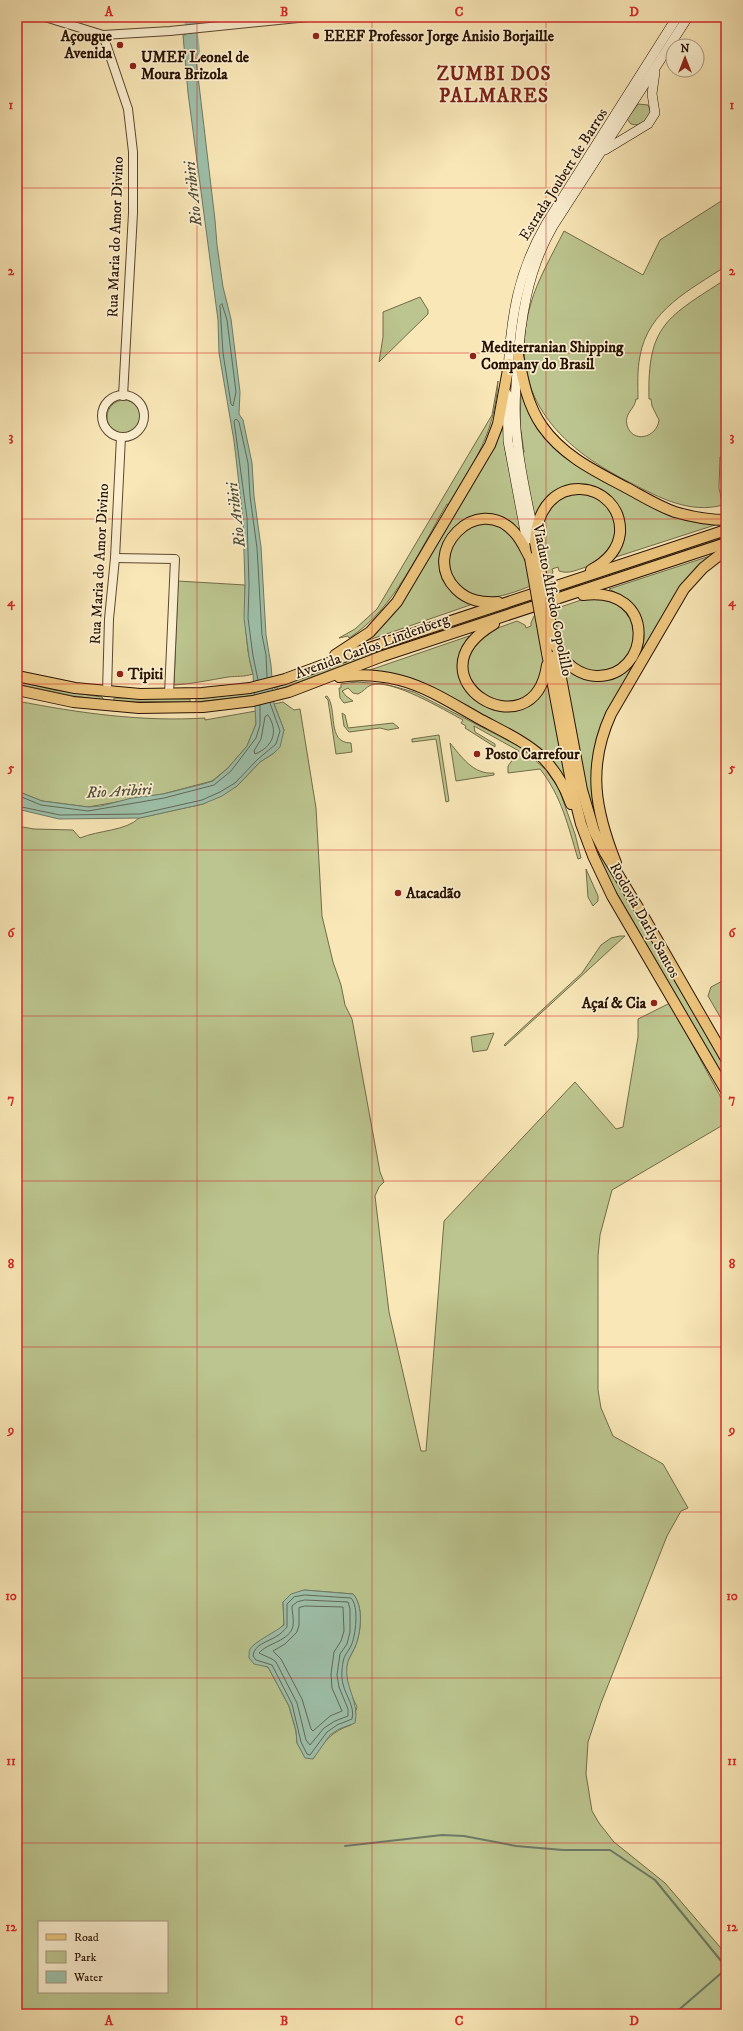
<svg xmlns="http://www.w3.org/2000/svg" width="743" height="2031" font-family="'IM FELL DW Pica',serif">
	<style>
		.green { fill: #bcc58f; stroke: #726b48; fill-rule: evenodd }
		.water { fill: #9ec0aa; stroke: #6e7a66 }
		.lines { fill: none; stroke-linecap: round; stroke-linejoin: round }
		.shore { stroke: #626856; stroke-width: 1 }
		.stream { stroke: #6e7a66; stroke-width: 2 }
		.river { stroke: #9ec0aa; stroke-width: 12 }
		.tertiary-casing { stroke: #5c462e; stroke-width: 10 }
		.secondary-casing { stroke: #271101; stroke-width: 10 }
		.primary-casing { stroke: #271101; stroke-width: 12 }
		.tertiary { stroke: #fbefd0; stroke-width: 8 }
		.secondary { stroke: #fbefd0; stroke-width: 9 }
		.primary { stroke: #ecc47c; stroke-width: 10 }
		.primary-bridge-casing { stroke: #271101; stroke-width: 12; stroke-linecap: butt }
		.primary-bridge { stroke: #ecc47c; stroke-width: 10 }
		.grid { fill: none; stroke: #d62828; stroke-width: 1; stroke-opacity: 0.55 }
		.poi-dot { fill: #8f2418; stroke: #fbefd0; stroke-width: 1.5 }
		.labels { text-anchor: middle; stroke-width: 3.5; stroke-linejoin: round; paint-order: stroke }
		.poi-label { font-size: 15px; font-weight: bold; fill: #271101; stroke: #fbefd0; text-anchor: start }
		.street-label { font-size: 15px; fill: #271101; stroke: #fbefd0 }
		.water-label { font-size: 16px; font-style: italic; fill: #514e3c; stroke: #fbefd0 }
		.district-label { font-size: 19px; font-weight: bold; letter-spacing: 1px; fill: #7a1f14; stroke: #fbefd0 }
		.neatline { fill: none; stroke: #d62828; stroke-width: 1.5 }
		.grid-label { font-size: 13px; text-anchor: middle; font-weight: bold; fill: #d62828 }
	</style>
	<rect width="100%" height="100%" fill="#f9e7b7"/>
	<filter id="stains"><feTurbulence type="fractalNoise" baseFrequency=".005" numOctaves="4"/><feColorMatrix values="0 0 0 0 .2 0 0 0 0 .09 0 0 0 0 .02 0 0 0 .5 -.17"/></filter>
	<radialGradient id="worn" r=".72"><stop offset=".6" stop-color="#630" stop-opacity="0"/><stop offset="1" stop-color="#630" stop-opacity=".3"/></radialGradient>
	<g class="green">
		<path d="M638,104L648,105L651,113C647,121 640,127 631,124L627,119Z"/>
		<path d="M726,198V266C690,290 648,310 640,356C637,370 638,385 638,399H636C635,409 624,413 627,425C632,444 657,438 659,420L652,406L651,399H649C647,324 668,317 726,279V457H720L719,488L723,505C690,514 660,498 631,483C556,446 505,392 531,303C537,281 553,253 564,231L643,275L660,240Z"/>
		<polygon points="420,297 428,310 428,314 379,362 383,337 383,312"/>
		<path d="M498,381C495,433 474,462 449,505L447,504C420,549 394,610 349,638L348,636L339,638L355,629L377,609L492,415Z"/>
		<path d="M521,394L534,420L545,436L572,462L663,511L688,520L715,525L616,557C617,549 623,542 623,533C625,506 604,487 578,486L579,492C626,497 630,553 583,568C574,571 568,574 559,571L558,567L552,569L553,572L549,579C522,588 483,611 459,587C450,579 447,568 447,556L441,555C438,581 452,593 473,604L363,642L387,620L400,604L494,446L502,421L506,455L524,452L520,424Z"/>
		<circle cx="124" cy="417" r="17"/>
		<polygon points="726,535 726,537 372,654 275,691 278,688 274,688 380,649"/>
		<polygon points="710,556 609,711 592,793 594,815 561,775 478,713 367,671 469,636 460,659 467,670 468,655 487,632 517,621 525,625 526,628 531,626 531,623 534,616 587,598 603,597 626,610 642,640 625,599 609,589"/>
		<path d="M178,581L245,585C246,618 244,642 253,674C244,677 237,676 228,677C210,680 192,684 174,685Z"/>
		<polygon points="17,681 54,690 102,697 104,700 74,696 17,684"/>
		<path d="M357,682L385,684L414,692L522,748L546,770L559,789L575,834L581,858L578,859C568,826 562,797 540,769L508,773V766L519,751L474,726L475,732L495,744V747L465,728L466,726L461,723L463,720C444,710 391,678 371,685C366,687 363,692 358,694L353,693L348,688L342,691L346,696L353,701L344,703L340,698L339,688H341V684Z"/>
		<polygon points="257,692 254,694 258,695 196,702 196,699"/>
		<path d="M327,696C338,709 326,743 351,743L352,752L336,754L328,700L325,697Z"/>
		<polygon points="114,698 190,699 190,702 114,701"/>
		<path d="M17,701C79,713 142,722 205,718V720L256,711V724L247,746L228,768L212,781L163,794L88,807L42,801L17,791Z"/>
		<path d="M283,702L294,710L300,709L316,808L322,916L333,962L341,985L345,1005L352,1019L380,1172L384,1182L379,1187L375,1196L389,1312L421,1451H426L444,1221L575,1082L616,1129L623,1127L638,1037V1019L670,1003L726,1107V1130L723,1125L612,1190L600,1235L598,1256V1390L601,1408L613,1436L663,1464L688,1508L681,1511L667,1536L601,1703L588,1742L586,1774L592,1811L599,1823L614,1842L665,1883L726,1954V2014H17L19,2002L17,1997V826L34,829L73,830L80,838C99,830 126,831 139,818L203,804L237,786L260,762L274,753L284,730L274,704ZM304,1590L353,1594C364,1606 361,1633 355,1647C352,1655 347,1659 346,1669C345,1683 351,1694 357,1707L351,1725C332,1731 323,1742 313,1759L301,1750L297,1743L296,1731L289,1706L268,1667L261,1664L254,1645L275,1633L284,1624L283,1602L287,1598ZM39,1922H167V1992H39Z"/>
		<polygon points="342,713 345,715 348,728 393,723 399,728 388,730 380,728 349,732 344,726"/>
		<polygon points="439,735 449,801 446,802 436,739 412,742 412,739"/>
		<path d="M450,743C461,756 473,775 494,773V775L456,781Z"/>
		<polygon points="583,815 598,849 726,1069 726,1081 604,871 593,848"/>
		<polygon points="586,869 598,896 598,901 593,906 588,897"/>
		<polygon points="620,936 625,936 505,1046 504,1045 582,973 601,945 611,938"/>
		<polygon points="726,979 726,1027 708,996 711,987"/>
		<polygon points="494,1033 487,1050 473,1052 471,1037"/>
	</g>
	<g class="water">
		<polygon points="193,34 215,220 217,245 223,287 231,319 240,392 239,414 243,420 252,463 254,496 261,547 266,635 271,665 274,704 284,730 280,747 274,753 260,762 237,786 222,796 203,804 140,818 59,819 17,809 17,791 42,801 88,807 101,806 132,798 163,794 203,784 213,781 228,768 247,746 256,724 253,674 249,657 244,618 245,585 243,519 234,441 219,353 218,320 188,93 183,35"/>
		<path d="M304,1590L353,1594C364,1606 361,1633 355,1647C352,1654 348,1658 347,1666C344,1687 360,1702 355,1723L339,1729L330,1735L313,1759L305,1758L297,1743L296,1731L289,1706L268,1667L254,1664L249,1658C249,1655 249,1651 250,1649C254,1642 277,1631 284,1625L283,1602L291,1594Z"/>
	</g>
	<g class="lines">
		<g class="shore">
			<polygon points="222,304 227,320 236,392 233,406 231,404 223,353 220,306"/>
			<polyline points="258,680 253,656 248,618 249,585 247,518 234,421 236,419 239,422 248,463 250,496 257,548 262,635 266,655 267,677"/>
			<path d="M268,715C279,731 273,747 255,754L254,751L261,739L265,717Z"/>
			<polyline points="17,795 41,805 88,811 164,798 214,785 231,771 256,738 260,725 260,705"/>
			<polyline points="17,806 60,815 140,814 202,800 220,792 235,783 258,759 276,744 280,731 270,703"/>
			<path d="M305,1595L351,1598C359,1606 356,1635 351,1646C348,1652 344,1655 343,1662C342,1669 341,1677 343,1684C346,1697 355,1706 352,1719L337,1725L327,1732L310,1755L307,1754L301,1742L292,1704L272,1665L256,1660L253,1656C254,1644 268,1642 277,1636C281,1634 284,1630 287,1627V1604L294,1597Z"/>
			<path d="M305,1600L348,1602L350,1609V1632L347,1644L340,1654L337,1675L339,1687L348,1709V1716L335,1721L324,1728L310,1745L306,1740L297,1703L276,1662L272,1659L259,1653C267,1643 290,1641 293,1626C294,1619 292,1612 292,1606L297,1602Z"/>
			<polygon points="305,1606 343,1607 344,1631 341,1641 334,1652 331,1674 332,1688 342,1711 330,1716 313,1731 311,1729 302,1699 281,1659 273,1651 285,1644 297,1632 299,1625 299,1608"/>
		</g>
		<g class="stream">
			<polyline points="345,1846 442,1835 464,1836 516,1846 563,1850 610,1850 655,1880 722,1962 726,1961"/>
			<polyline points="674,2014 726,1969"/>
		</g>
		<polyline class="river" points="190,17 194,51"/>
		<g class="tertiary-casing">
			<g id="tertiary">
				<polyline points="45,17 103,35 170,31 308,17"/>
				<polyline points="103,35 128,109 133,152 133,213 123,396"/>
				<circle cx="123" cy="416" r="21"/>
				<polyline points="115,558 175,559 169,694"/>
				<polyline points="107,692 109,619 115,558 121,437"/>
			</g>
		</g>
		<g class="secondary-casing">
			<g id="secondary">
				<polyline points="605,150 648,124 655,113 652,94 655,72"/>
				<path d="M508,371C511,316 518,272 546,224L677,17"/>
				<polyline points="507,394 508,441 529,553"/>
				<path d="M535,540C529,507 520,473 517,439C514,416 515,394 517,372C520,321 527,271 553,226L688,17"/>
			</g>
		</g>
		<g class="primary-casing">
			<g id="primary">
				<path d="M518,355C523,380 527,404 542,426C563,456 595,471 627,488C642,496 658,506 675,512C692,517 709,520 726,520"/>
				<path d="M535,542C539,466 623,480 620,533C618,551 606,562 591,570"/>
				<path d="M498,602C482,603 468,601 456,589C419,552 477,492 514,532C521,539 525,549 530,558"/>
				<path d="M494,624C404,677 534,756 547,665"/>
				<polyline points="555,646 582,790 594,831 605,853 644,917 726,1059"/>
				<path d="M557,650C566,664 578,675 596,676C651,678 659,585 583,595"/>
				<polyline points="547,653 573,792 581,824 593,856 612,896 726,1091"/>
				<polyline points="335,655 370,632 397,602 490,445 498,424 509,364"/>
				<polyline points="17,676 75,688 140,694 202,693 250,688 285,679 360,651 726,530"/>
				<path d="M339,677C359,674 379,675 399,680C427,687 453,704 478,718C500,730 525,741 543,758C556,771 565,787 571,804"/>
				<polyline points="17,690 73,702 139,708 203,707 253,701 289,692 383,656 726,543"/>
				<path d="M616,863C595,810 587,767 611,714L684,589L703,568L726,550"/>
			</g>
		</g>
		<use href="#tertiary" class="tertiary"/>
		<use href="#secondary" class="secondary"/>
		<use href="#primary" class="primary"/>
		<g class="primary-bridge-casing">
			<g id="primary-bridge">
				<polyline points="535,542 555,646"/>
				<polyline points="530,558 547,653"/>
			</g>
		</g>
		<use href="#primary-bridge" class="primary-bridge"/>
	</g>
	<path class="grid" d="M197,17V2014M372,17V2014M546,17V2014M17,188H726M17,353H726M17,519H726M17,684H726M17,850H726M17,1016H726M17,1181H726M17,1347H726M17,1512H726M17,1678H726M17,1843H726"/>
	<g class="poi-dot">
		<circle cx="316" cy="36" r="4"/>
		<circle cx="120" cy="45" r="4"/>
		<circle cx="133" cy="66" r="4"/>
		<circle cx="473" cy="356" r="4"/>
		<circle cx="120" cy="674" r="4"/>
		<circle cx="477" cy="754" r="4"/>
		<circle cx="398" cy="893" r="4"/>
		<circle cx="654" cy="1003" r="4"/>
	</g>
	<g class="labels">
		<g class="poi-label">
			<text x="112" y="41" text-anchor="end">Açougue<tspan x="112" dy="17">Avenida</tspan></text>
			<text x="324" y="41">EEEF Professor Jorge Anisio Borjaille</text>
			<text x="141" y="62">UMEF Leonel de<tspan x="141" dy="17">Moura Brizola</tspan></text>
			<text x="481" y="352">Mediterranian Shipping<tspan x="481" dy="17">Company do Brasil</tspan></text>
			<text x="128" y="679">Tipiti</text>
			<text x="485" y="759">Posto Carrefour</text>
			<text x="406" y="898">Atacadão</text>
			<text x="646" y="1008" text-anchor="end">Açaí &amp; Cia</text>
		</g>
		<g class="street-label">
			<text transform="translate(563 174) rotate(-58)" y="5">Estrada Joubert de Barros</text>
			<text transform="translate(115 237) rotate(-88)" y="5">Rua Maria do Amor Divino</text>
			<text transform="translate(99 564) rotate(-87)" y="5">Rua Maria do Amor Divino</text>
			<text transform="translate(553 600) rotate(79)" y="5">Viaduto Alfredo Copolillo</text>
			<text transform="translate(372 646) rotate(-20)" y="5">Avenida Carlos Lindenberg</text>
			<text transform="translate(645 920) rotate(61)" y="5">Rodovia Darly Santos</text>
		</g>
		<g class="water-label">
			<text transform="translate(192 194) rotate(-96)" y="6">Rio Aribiri</text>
			<text transform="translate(235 515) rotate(-97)" y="6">Rio Aribiri</text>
			<text transform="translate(119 790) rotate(-3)" y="6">Rio Aribiri</text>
		</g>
		<g class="district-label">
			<text x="494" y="80">ZUMBI DOS<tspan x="494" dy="22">PALMARES</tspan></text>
		</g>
	</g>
	<rect width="743" height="2031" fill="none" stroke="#f9e7b7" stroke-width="44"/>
	<rect x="38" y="1921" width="130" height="72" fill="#fbefd0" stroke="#a6967d"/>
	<rect x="46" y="1934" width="20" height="6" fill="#ecc47c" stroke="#a6967d"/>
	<text x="74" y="1941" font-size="12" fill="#271101">Road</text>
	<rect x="46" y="1951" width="20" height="12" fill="#bcc58f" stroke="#a6967d"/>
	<text x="74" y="1961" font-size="12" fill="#271101">Park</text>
	<rect x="46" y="1971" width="20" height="12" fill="#9ec0aa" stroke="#a6967d"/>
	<text x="74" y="1981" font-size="12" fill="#271101">Water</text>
	<g transform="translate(685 58)"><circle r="19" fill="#fbefd0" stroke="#a6967d"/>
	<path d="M0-3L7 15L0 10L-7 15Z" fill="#8f2418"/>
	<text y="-6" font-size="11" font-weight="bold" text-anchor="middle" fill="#271101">N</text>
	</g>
	<rect x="22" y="22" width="699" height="1987" class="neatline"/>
	<g class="grid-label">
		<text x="109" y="16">A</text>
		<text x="284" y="16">B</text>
		<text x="459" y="16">C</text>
		<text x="634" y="16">D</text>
		<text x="11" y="109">1</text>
		<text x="732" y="109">1</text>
		<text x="11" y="275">2</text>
		<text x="732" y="275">2</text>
		<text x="11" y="441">3</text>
		<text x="732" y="441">3</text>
		<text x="11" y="606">4</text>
		<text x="732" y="606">4</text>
		<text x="11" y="772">5</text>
		<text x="732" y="772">5</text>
		<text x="11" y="937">6</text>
		<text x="732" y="937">6</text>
		<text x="11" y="1103">7</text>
		<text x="732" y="1103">7</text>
		<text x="11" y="1268">8</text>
		<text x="732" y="1268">8</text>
		<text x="11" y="1434">9</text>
		<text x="732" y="1434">9</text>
		<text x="11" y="1600">10</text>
		<text x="732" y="1600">10</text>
		<text x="11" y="1765">11</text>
		<text x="732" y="1765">11</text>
		<text x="11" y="1931">12</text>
		<text x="732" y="1931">12</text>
		<text x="109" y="2025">A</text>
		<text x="284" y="2025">B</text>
		<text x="459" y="2025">C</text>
		<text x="634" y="2025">D</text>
	</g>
	<rect width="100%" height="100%" filter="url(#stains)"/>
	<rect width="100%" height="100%" fill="url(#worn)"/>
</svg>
